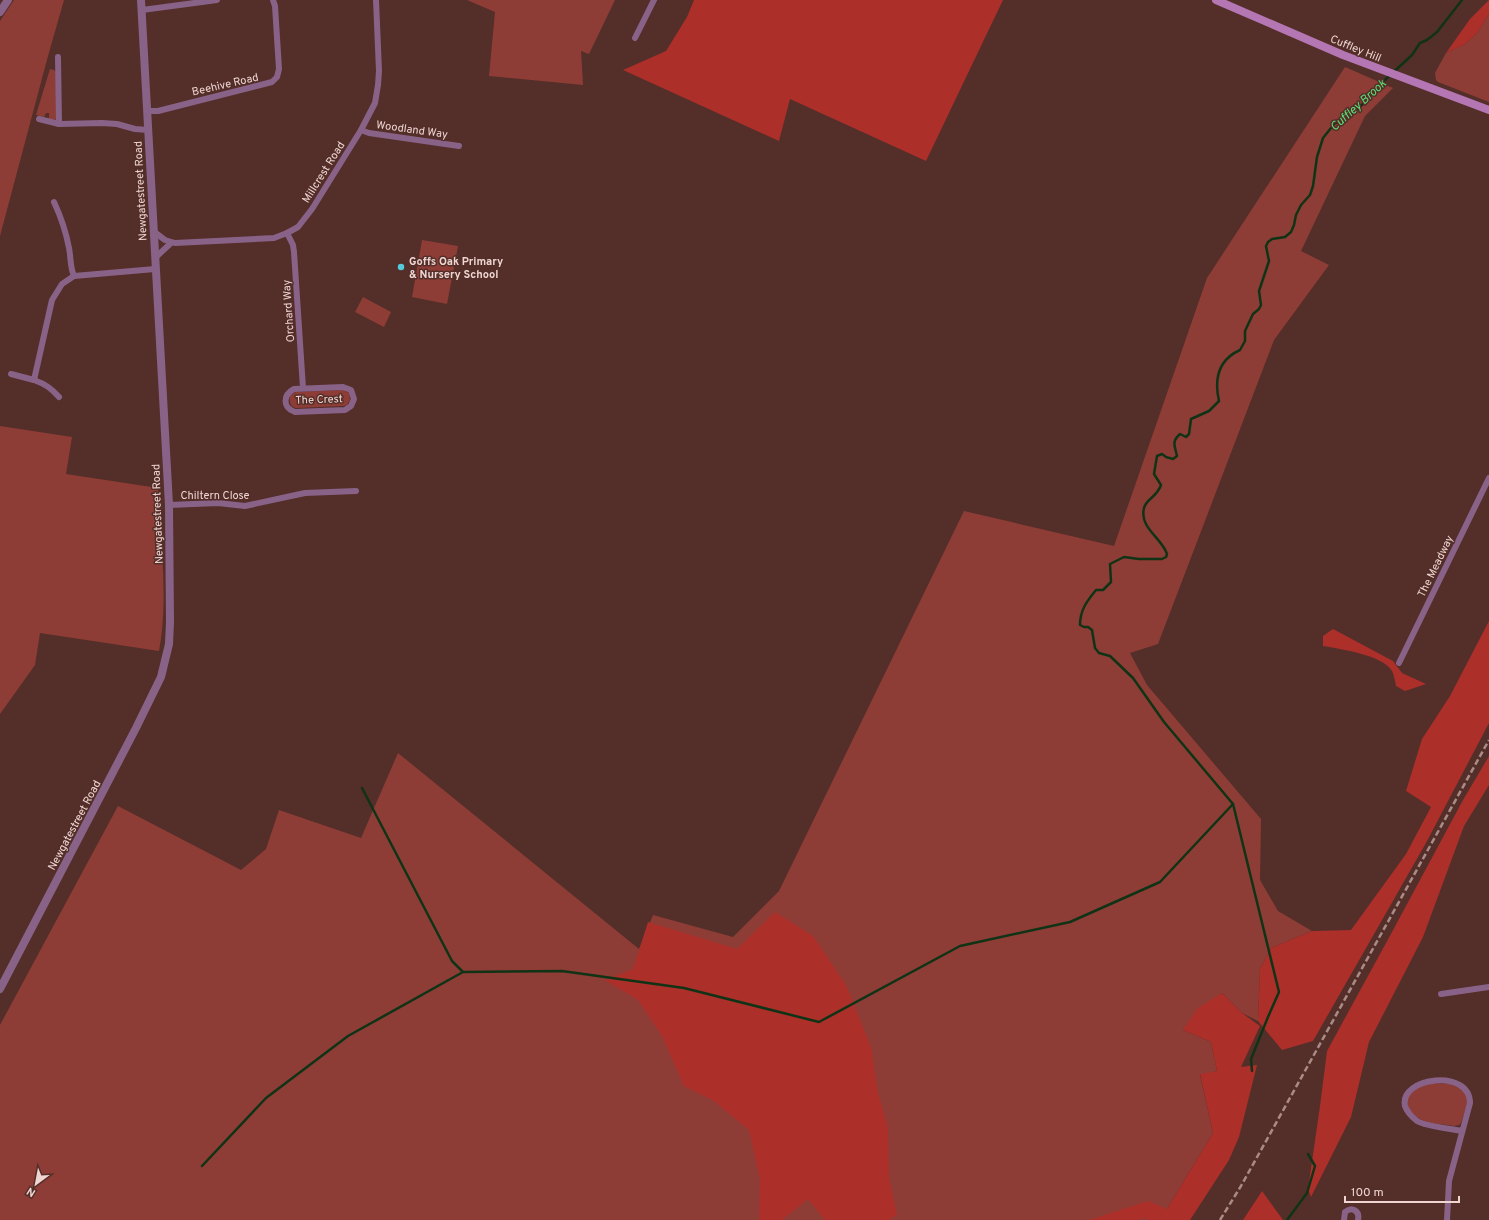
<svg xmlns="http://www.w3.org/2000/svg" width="1489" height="1220" font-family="Overpass,sans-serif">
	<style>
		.green { fill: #8e3d36 }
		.forest { fill: #ac2f2a }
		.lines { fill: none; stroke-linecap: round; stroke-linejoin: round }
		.stream { stroke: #103316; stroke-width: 2.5 }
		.minor { stroke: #896288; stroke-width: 6 }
		.tertiary { stroke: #896288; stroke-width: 8 }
		.secondary { stroke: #b477b3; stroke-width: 8 }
		.rail { stroke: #aa8b87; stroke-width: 2.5; stroke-dasharray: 6 3; stroke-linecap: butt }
		.poi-dot { fill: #53cbdb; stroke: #542e29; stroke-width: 1.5 }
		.labels { text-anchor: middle; stroke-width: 3; stroke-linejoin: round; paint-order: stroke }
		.street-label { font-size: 11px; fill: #efd6d2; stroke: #542e29 }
		.poi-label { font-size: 11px; font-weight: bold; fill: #efd6d2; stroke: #542e29; text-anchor: start }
		.water-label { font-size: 12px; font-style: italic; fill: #58e173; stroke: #542e29 }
	</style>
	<rect width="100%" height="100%" fill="#542e29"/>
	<g class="green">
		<polygon points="14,0 64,0 48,56 0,236 0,21"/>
		<polygon points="467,0 615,0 589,54 581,51 583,85 489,76 495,12"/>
		<polygon points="1489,14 1489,102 1438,82 1436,80 1435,73 1446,53 1465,44 1477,33"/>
		<polygon points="1345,67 1393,88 1365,116 1301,251 1329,265 1274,340 1158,644 1130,653 1147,685 1261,819 1260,880 1278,911 1312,931 1271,948 1260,969 1258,1021 1242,1013 1222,993 1183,1030 1211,1042 1217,1071 1200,1075 1213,1133 1167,1209 1145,1218 1146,1220 0,1220 0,1025 118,806 241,870 266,849 279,810 361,838 398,753 639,949 653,915 733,937 779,891 964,511 1114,546 1207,278"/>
		<polygon points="50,69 54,70 56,72 57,119 54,120 49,119 49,113 46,113 44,117 36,115"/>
		<polygon points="422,240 458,246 447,304 412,297"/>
		<polygon points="363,297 391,312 384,327 355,312"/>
		<path d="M343,390L349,393L350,400L347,405L343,406L296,408C290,407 289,401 290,396L296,392Z"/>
		<path d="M0,426L72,437L66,474L158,488C160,541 169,598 159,651L40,633L35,665L0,714Z"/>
		<path d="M1432,1083L1450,1084L1464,1090L1468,1101L1461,1123L1459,1125L1454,1126C1443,1124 1428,1124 1418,1118C1414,1115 1410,1111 1408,1106C1403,1092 1422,1086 1432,1083Z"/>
	</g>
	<g class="forest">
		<polygon points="694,0 1003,0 926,161 790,99 779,141 623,70 666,51 687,17"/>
		<polygon points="1489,0 1489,14 1477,33 1465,44 1446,53 1470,19"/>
		<polygon points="1489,621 1489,723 1426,843 1313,1041 1282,1050 1258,1021 1260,969 1271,948 1312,931 1351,930 1406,854 1431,807 1406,791 1422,739 1450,696"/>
		<path d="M1333,629L1393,661L1402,673L1426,684L1405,691L1396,686C1395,681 1394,675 1392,671C1383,655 1340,649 1323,646V636Z"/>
		<polygon points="1489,756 1489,785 1464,826 1423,937 1369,1042 1351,1117 1311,1197 1308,1189 1320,1106 1327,1051 1392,932 1463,800"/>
		<polygon points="775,912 813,936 846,985 871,1047 878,1093 888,1128 889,1178 897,1215 889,1220 825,1220 808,1199 782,1220 759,1220 760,1179 749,1130 714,1101 684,1086 662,1036 638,1000 605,980 633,969 648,922 737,949"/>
		<polygon points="1222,993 1242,1013 1260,1026 1241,1067 1257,1065 1239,1137 1229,1160 1190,1220 1146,1220 1145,1218 1137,1220 1089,1220 1148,1201 1167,1209 1213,1133 1200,1074 1217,1071 1211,1042 1183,1030 1198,1008"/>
		<polygon points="1262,1191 1283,1220 1243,1220"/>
	</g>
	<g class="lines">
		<g class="stream">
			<polyline points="362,788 452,961 463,972"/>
			<polyline points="1233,804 1279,992 1268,1017 1251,1059 1252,1071"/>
			<path d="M202,1166L266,1098L348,1036L463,972L562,971L684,988L819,1022L960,946L1070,922L1160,882L1233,804L1164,722L1133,678L1110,656L1099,653L1095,648L1092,630L1088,627H1084L1080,625C1080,610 1087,601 1096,590H1103L1111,582L1110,564L1124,557L1139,559H1162L1166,557L1167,554C1162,538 1139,528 1144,508C1146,499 1157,497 1161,485L1154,474L1157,456L1162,454L1166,457L1173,459L1177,456C1175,446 1171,442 1180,434L1186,437L1189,434L1191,419L1209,411L1219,401C1214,379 1218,360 1240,350L1245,341V331L1253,314L1259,309L1261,305L1259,291L1269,261L1266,246L1268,242L1272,239L1285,237L1291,232L1294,225L1296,215L1301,205L1310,195L1313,186L1317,157L1323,138L1335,123L1348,117L1364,103L1373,91L1412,55L1420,43L1427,40L1437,32L1462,0"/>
			<polyline points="1287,1220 1307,1193 1315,1166 1308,1154"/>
		</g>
		<g class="minor">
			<polyline points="142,10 217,0"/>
			<polyline points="635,38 654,0"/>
			<polyline points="58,57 59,124"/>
			<polyline points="147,111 158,111 272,82 277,77 279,69 275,6 273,0"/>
			<polyline points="39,119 59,124 102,123 117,124 135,129 148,130"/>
			<polyline points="361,130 369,133 459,146"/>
			<polyline points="153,231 165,240 175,243 274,238 287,233 298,227 312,209 361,130 375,103 378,85 379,71 376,0"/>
			<polyline points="287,233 293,245 294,252 303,388"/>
			<polyline points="155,258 171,243"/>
			<polyline points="74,276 155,269"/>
			<path d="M11,374L34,380L52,300L62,284L74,276C70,267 71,258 69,248C66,232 61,217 54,202"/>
			<path d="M34,380C45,384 51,388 59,397"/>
			<path d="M343,387L351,390L354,399L351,406L345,410L295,412C282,407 283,395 294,389Z"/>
			<polyline points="169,505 218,503 245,506 305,493 356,491"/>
			<polyline points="1399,663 1489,478"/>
			<polyline points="1441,994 1489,987"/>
			<path d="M1344,1220L1345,1212C1352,1206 1360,1211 1358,1220"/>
			<path d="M1447,1220L1449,1181L1470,1103C1470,1068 1399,1077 1405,1106C1407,1112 1412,1117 1417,1121C1427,1127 1449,1128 1462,1131"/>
		</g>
		<g class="tertiary">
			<polyline points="0,12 8,0"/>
			<polyline points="0,989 136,728 161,677 169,644 170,622 169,505 141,0"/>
		</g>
		<polyline class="secondary" points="1216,0 1343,55 1489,110"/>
		<polyline class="rail" points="1220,1220 1241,1186 1489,740"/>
	</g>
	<circle class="poi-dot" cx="401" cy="267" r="4"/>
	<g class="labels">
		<g class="street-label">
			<text transform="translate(1356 48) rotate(22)" y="4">Cuffley Hill</text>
			<text transform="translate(225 84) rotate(-13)" y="4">Beehive Road</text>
			<text transform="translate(412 129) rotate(8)" y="4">Woodland Way</text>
			<text transform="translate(323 172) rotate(-58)" y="4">Millcrest Road</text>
			<text transform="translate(140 191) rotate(-93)" y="4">Newgatestreet Road</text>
			<text transform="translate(288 311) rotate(-94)" y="4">Orchard Way</text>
			<text transform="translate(319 399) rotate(-2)" y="4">The Crest</text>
			<text x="215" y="499">Chiltern Close</text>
			<text transform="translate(157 514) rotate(-92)" y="4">Newgatestreet Road</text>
			<text transform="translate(1435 566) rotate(-64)" y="4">The Meadway</text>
			<text transform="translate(74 825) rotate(-62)" y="4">Newgatestreet Road</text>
		</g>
		<g class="poi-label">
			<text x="409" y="265">Goffs Oak Primary<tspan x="409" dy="13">&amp; Nursery School</tspan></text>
		</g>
		<g class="water-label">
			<text transform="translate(1358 105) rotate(-42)" y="4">Cuffley Brook</text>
		</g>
	</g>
	<g transform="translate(36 1184) rotate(212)" stroke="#542e29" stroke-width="3" paint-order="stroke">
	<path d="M0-3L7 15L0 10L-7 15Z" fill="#efd6d2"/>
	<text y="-6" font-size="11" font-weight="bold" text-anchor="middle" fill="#efd6d2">N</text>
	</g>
	<path d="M1345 1196v6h114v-6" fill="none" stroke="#efd6d2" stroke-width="2"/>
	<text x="1351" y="1196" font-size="12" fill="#efd6d2" stroke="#542e29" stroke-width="3" paint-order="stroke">100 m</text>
</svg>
